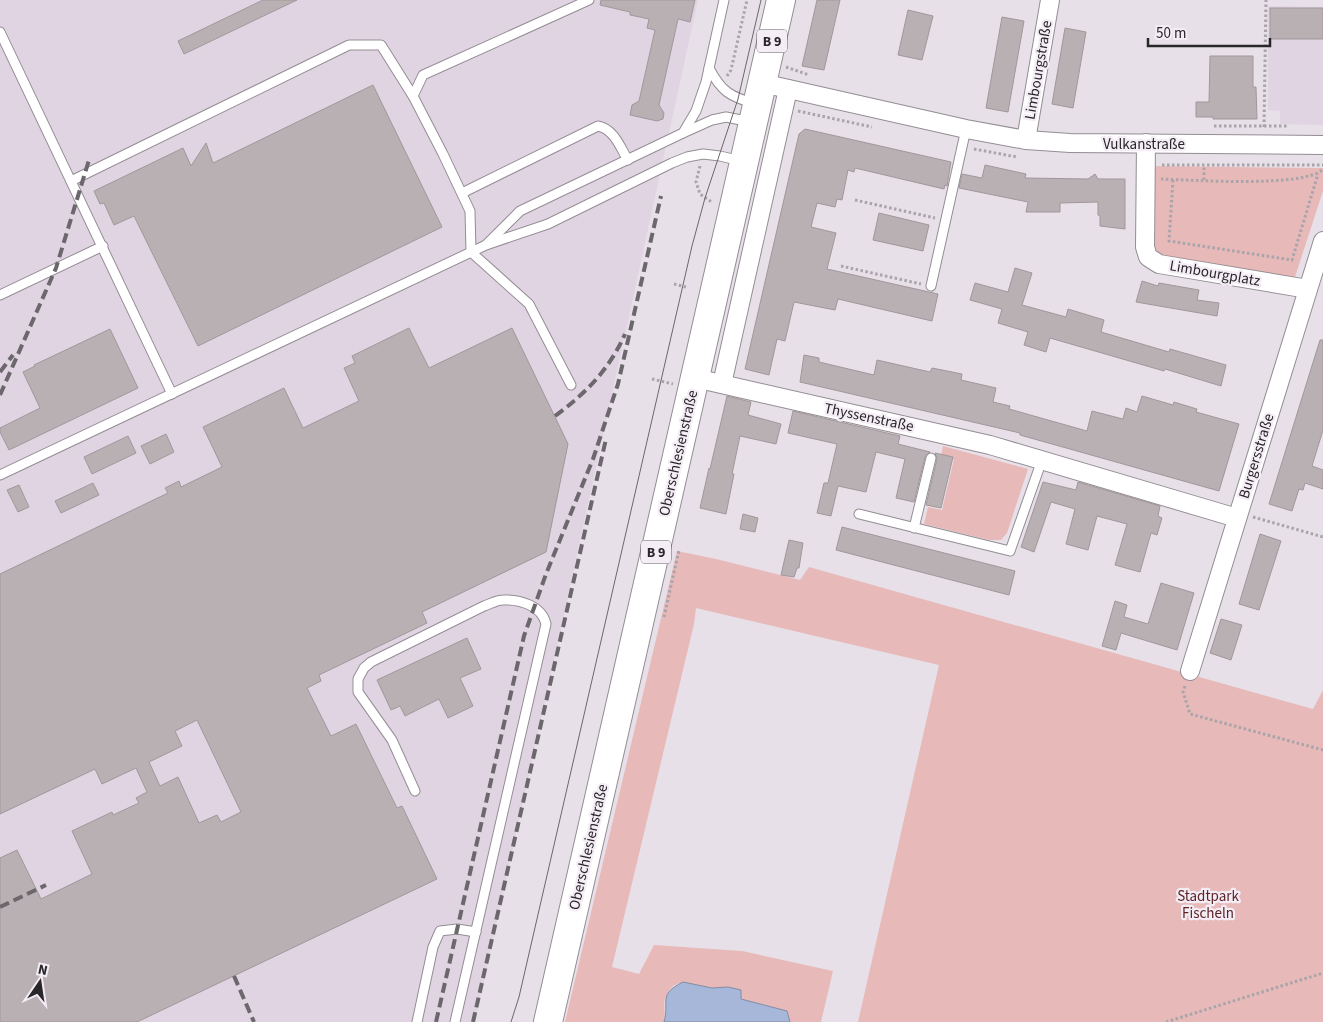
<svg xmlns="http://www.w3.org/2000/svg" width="1323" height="1022" font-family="'Source Sans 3',sans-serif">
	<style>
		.built { fill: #e0d4e2 }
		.green { fill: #e7bab9 }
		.water { fill: #a6b7d9; stroke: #808ca4 }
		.building { fill: #b9b0b4; stroke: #a1979b; fill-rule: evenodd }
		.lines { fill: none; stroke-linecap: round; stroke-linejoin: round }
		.lane-casing { stroke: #948d94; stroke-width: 11 }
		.street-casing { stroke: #948d94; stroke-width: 20 }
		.primary-casing { stroke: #948d94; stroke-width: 30 }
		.path { stroke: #a9a3aa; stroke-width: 3; stroke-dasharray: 2.5 2.5; stroke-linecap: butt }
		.lane { stroke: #fff; stroke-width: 9 }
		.street { stroke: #fff; stroke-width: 18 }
		.primary { stroke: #fff; stroke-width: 28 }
		.tram { stroke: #6b676c; stroke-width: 1 }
		.rail { stroke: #6b676c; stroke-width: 4; stroke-dasharray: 10 5; stroke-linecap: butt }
		.labels { text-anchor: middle; stroke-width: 4.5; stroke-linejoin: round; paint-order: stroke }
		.shield { fill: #f4edf5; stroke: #656266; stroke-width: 1 }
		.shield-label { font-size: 14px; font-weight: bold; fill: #282629 }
		.street-label { font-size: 15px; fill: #282629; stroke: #f4edf5 }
		.park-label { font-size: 15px; fill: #5c2427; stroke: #f4edf5 }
	</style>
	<rect width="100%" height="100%" fill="#e7e0e8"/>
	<g class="built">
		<polygon points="0,0 698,0 475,1022 0,1022"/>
		<polygon points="1268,6 1323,7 1323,125 1280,124 1280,111 1268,110"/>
	</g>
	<g class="green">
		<polygon points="1153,166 1323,168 1323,191 1294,280 1162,257 1153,252"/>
		<polygon points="943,446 1028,469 1007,533 1001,540 989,540 924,524 928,507 942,510 954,459 941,456"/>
		<path d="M677,551L716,559L800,580L809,567L1313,709L1323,690V1022H858L939,665L696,608L694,624L612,967L639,974L654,945L742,951L833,971L821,1022H790L786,1011L741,999L728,987C723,987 717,988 712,988C692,987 675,972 665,999C663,1005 666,1014 664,1022H565Z"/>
	</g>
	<path class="water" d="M683,982L712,988L728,987L741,990V999L787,1011L790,1022H664C670,1001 657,995 683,982Z"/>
	<g class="building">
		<polygon points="263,0 297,0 184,54 178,41"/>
		<polygon points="601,0 695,0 690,22 678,19 659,105 664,113 663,119 657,121 630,115 632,105 639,101 655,30 647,28 649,19 630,15 630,12 600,5"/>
		<polygon points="817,0 840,0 824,70 802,66"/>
		<rect x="1270" y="8" width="53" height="31"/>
		<polygon points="908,10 933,16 922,60 898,55"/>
		<polygon points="1002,17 1024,21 1008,112 986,108"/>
		<polygon points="1065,28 1086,32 1073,108 1052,104"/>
		<polygon points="1210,56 1253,56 1253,87 1256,87 1257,119 1213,119 1213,117 1196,117 1196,102 1209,102"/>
		<polygon points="373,85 442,227 198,346 134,216 114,225 104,203 100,204 94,191 183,148 191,166 206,143 213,163"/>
		<polygon points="805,129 951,162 947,186 945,185 944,189 855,168 854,172 848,170 842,200 837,199 835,207 817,203 811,227 836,233 827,269 938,294 932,321 838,299 835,310 794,302 785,341 777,339 769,375 745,369 799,134"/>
		<polygon points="985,165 1026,174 1025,178 1088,179 1095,174 1098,179 1125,179 1125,229 1100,226 1100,216 1098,215 1098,202 1060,203 1060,212 1026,212 1028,202 959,188 962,174 982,178"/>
		<polygon points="879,213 929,225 923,251 873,240"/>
		<polygon points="1015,268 1032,273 1022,305 1066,317 1068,309 1104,320 1101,332 1169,352 1170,349 1226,365 1221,386 1165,369 1164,371 1050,338 1046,352 1024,345 1028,332 998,323 1002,309 970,300 975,283 1008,292"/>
		<polygon points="1142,281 1158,286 1159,283 1199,290 1197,300 1219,303 1217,316 1136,302"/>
		<path d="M409,328L429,368L512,328L568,444L546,552L422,612L427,623L319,675L321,681L307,688L331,736L356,724L397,808L402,806L437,879L137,1022H0V858L17,850L41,899L92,874L72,831L112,812L113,815L139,803L136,798L147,792L136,768L102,784L95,769L0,814V574L168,493L165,488L179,481L181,487L222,467L203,427L284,388L303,428L359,401L344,368L355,363L352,356ZM197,720L241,812L221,822L217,815L199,823L178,777L160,786L149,762L182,746L175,731Z"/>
		<polygon points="110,329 138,388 9,450 0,432 0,428 40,408 23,372 35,366 34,365"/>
		<polygon points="1320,340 1323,340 1323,430 1312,466 1323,470 1323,489 1305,483 1303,490 1299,489 1292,511 1269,504"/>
		<polygon points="804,355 819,358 819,362 874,375 877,360 930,372 932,368 962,374 961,380 996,388 993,402 1010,406 1009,409 1087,431 1092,411 1123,419 1126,408 1137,412 1142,396 1173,405 1174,402 1197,409 1196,412 1239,424 1219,491 1020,435 1020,433 800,382"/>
		<polygon points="727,396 751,402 748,415 781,424 776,444 740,436 732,474 734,474 726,514 700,508 709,468 710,469"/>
		<polygon points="793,411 900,436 898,444 930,452 925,457 914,502 896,498 905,459 876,452 866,492 838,486 831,516 817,513 824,483 828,483 837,444 788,433"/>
		<polygon points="166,434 174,452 150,464 141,446"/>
		<polygon points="128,436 136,453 92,474 84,457"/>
		<polygon points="935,453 953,457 941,508 926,505 937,459"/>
		<polygon points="1043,482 1076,490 1078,482 1160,506 1158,516 1162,518 1157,535 1151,533 1140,572 1115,565 1127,524 1097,516 1088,550 1066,544 1075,509 1051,502 1034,552 1021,547"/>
		<polygon points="93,483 99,495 61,513 55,501"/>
		<polygon points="19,485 29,507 18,512 7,490"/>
		<polygon points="743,514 758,518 755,532 740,529"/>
		<polygon points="842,527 1015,571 1009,595 836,550"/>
		<polygon points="1260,534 1281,541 1259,610 1239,604"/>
		<polygon points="789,540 803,543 799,568 797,568 794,577 781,575"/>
		<polygon points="1161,583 1194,593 1177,650 1121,633 1116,650 1102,646 1115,601 1127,605 1124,617 1148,624"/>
		<polygon points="1221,619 1242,625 1231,660 1210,653"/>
		<polygon points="467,638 481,669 460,678 473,706 448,718 439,699 405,716 400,706 391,710 377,680"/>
	</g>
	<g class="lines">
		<g class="lane-casing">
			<g id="lane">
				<polyline points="0,32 172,394"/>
				<path d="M709,68C721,91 730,97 756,104"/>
				<polyline points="683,133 712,120 726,117 751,122"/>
				<polyline points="71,181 349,45 381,45 413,96"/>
				<path d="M462,193L598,126C614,129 620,147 628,160"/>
				<polyline points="487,244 520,211 683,133 696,111 706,82 724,0"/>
				<polyline points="931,286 966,129"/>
				<polyline points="0,295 103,246"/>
				<polyline points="571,385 529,304 471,252 470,211 443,154 413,96 423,75 589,0"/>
				<polyline points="0,475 486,245 548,224 672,163 687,157 703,154 720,156 741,161"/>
				<polyline points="859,514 1010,551 1042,460"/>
				<polyline points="914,528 931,458"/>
				<path d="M415,791L392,740L358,692V679L364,668L371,662L484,606C490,604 497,600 503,600C520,599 542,606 546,624L455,1022"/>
				<polyline points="417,1022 433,947 440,931 457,929 476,932"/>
			</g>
		</g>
		<g class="street-casing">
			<g id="street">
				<polyline points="762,83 966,129 1026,140 1070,143 1323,145"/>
				<polyline points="1026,140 1050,0"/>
				<polyline points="1146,143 1145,247 1148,257 1159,264 1308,289"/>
				<polyline points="695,378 990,445 1237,518"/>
				<polyline points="722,384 788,89"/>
				<polyline points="1190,671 1323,241"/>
			</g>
		</g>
		<g class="primary-casing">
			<polyline id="primary" points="548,1022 781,0"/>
		</g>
		<g class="path">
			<polyline points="786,67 809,75"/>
			<polyline points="727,76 731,70 747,0"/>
			<polyline points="798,111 872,127"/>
			<polyline points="1214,126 1288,126"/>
			<polyline points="1264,127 1266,0"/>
			<polyline points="974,149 1017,157"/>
			<polyline points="1162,165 1323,165"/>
			<polyline points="700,166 696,182 700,194 713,203"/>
			<path d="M1161,179C1191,180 1306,188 1323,169"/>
			<polyline points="1173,180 1169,241 1292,260 1318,174"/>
			<polyline points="1204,180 1204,165"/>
			<polyline points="855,200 935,218"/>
			<polyline points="841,266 921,284"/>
			<polyline points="674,284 686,287"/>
			<polyline points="652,379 673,384"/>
			<polyline points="1253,517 1323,537"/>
			<polyline points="664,617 679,550"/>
			<polyline points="1185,686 1183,692 1190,714 1323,750"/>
			<polyline points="1166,1022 1323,973"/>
		</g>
		<use href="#lane" class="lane"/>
		<use href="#street" class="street"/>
		<use href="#primary" class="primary"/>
		<polyline class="tram" points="511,1022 519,997 692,246 705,198 738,99 761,0"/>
		<g class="rail">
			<polyline points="0,372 13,355"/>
			<polyline points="0,395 56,268 89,160"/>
			<path d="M555,416C586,393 609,370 625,334"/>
			<polyline points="0,907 46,885"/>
			<polyline points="234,976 254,1022"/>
			<polyline points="436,1022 524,636 546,574 593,459 618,384 661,196"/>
			<polyline points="473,1022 606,439"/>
		</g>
	</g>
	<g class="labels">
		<g class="shield">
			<rect x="757" y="29.5" width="30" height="23" rx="4"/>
			<rect x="641" y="540.5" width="30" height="23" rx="4"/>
		</g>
		<g class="shield-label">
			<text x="772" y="46">B 9</text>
			<text x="656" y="557">B 9</text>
		</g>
		<g class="street-label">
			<text transform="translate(1038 70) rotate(-80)" y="5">Limbourgstraße</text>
			<text x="1144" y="149">Vulkanstraße</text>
			<text transform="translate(1215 273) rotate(10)" y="5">Limbourgplatz</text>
			<text transform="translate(869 417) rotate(12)" y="5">Thyssenstraße</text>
			<text transform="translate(678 453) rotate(-77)" y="5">Oberschlesienstraße</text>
			<text transform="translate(1256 456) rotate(-73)" y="5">Burgersstraße</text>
			<text transform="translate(588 847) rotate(-77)" y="5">Oberschlesienstraße</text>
		</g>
		<g class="park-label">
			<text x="1208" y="901">Stadtpark<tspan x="1208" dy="17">Fischeln</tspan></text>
		</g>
	</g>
	<g transform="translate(40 982) rotate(13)" stroke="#f4edf5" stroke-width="4" paint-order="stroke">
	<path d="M0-4L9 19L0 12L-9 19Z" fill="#282629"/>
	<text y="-8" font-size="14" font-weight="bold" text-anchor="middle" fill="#282629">N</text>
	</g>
	<path d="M1148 38v8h122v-8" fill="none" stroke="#282629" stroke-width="2.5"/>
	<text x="1156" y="38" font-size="15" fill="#282629" stroke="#f4edf5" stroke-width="4" paint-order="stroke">50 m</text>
</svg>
